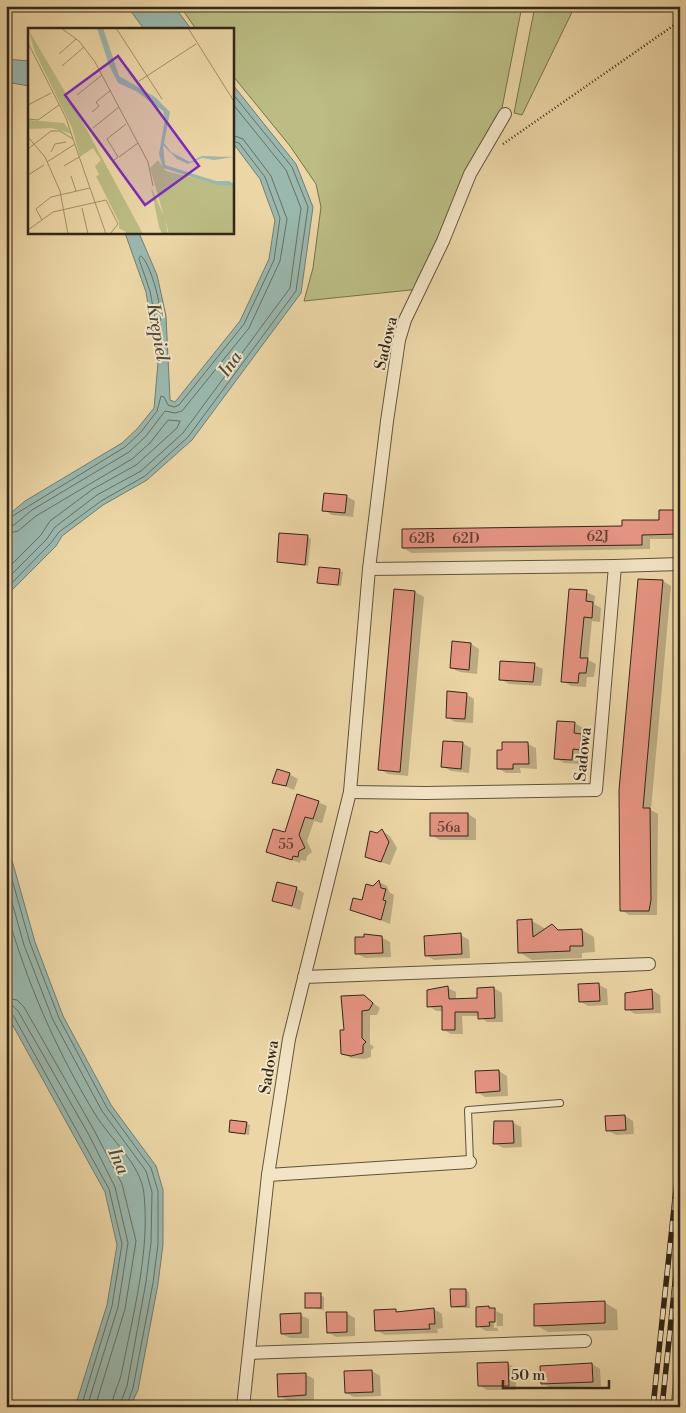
<svg xmlns="http://www.w3.org/2000/svg" width="686" height="1413" font-family="'Libre Bodoni',serif">
	<style>
		.green { fill: #bbbd84; stroke: #76724e }
		.water { fill: #9ab8ae; stroke: #707e72 }
		.shadow { fill: #0003; fill-rule: evenodd }
		.lines { fill: none; stroke-linecap: round; stroke-linejoin: round }
		.shore { stroke: #667063; stroke-width: 1 }
		.building { fill: #e59482; stroke: #322718 }
		.lane-casing { stroke: #60533c; stroke-width: 8 }
		.street-casing { stroke: #60533c; stroke-width: 14 }
		.path { stroke: #322718; stroke-width: 2.5; stroke-dasharray: 1 2.5; stroke-linecap: butt }
		.lane { stroke: #f3e4c5; stroke-width: 6 }
		.street { stroke: #f3e4c5; stroke-width: 12 }
		.rail-casing { stroke: #322718; stroke-width: 5.5 }
		.rail { stroke: #f3e4c5; stroke-width: 4; stroke-dasharray: 11; stroke-linecap: butt }
		.labels { text-anchor: middle; stroke-width: 4; stroke-linejoin: round; paint-order: stroke }
		.number-label { font-size: 14px; fill: #5f4232 }
		.street-label { font-size: 16px; fill: #322718; stroke: #f3e4c5 }
		.water-label { font-size: 18px; font-style: italic; fill: #4c4b3e; stroke: #f3e4c5 }
		.inset-road { fill: none; stroke: #a2906d; stroke-width: 1 }
		.view { fill: #7b2cbf; fill-opacity: 0.15; stroke: #7b2cbf; stroke-width: 2.5 }
		.inset-edge { fill: none; stroke: #322718; stroke-width: 2.5 }
	</style>
	<rect width="100%" height="100%" fill="#ecd6a6"/>
	<filter id="stains"><feTurbulence type="fractalNoise" baseFrequency=".004" numOctaves="4"/><feColorMatrix values="0 0 0 0 .2 0 0 0 0 .09 0 0 0 0 .02 0 0 0 .5 -.17"/></filter>
	<radialGradient id="worn" r=".72"><stop offset=".6" stop-color="#630" stop-opacity="0"/><stop offset="1" stop-color="#630" stop-opacity=".3"/></radialGradient>
	<g class="green">
		<polygon points="180,6 522,6 502,108 467,170 420,289 304,301 313,268 321,207 316,184 290,146 233,76 232,29 196,29"/>
		<polygon points="535,6 575,6 522,115 514,113"/>
		<polygon points="680,1317 680,1407 671,1407"/>
	</g>
	<g class="water">
		<polygon points="127,6 174,6 191,29 144,29"/>
		<polygon points="6,59 29,61 29,86 6,82"/>
		<polygon points="233,85 296,164 313,207 301,293 192,440 147,480 103,505 62,536 56,546 6,596 6,517 25,501 122,443 137,429 154,408 158,363 146,292 125,233 139,233 157,275 166,316 170,400 175,402 240,321 269,259 275,220 260,179 233,143"/>
		<polygon points="6,839 35,942 63,1016 111,1105 156,1166 163,1190 163,1244 158,1284 138,1390 130,1407 75,1407 107,1305 117,1245 105,1192 6,1013"/>
	</g>
	<g class="shadow">
		<polygon points="346,496 355,501 353,517 332,515 324,510"/>
		<polygon points="679,511 680,539 650,539 650,549 412,553 403,548 623,528 660,521"/>
		<polygon points="307,537 311,539 308,566 278,562"/>
		<polygon points="339,570 343,572 341,586 319,582"/>
		<polygon points="639,580 663,581 671,586 651,810 658,814 657,915 629,915 621,910"/>
		<polygon points="415,592 424,597 408,776 388,774 379,769"/>
		<polygon points="586,592 595,596 594,604 601,608 600,622 592,621 588,660 596,664 594,677 587,677 586,687 571,686 562,681"/>
		<polygon points="471,644 479,649 477,674 460,672 451,668"/>
		<polygon points="534,665 543,669 541,686 509,684 500,679"/>
		<polygon points="466,694 474,699 473,723 455,722 447,717"/>
		<polygon points="575,723 583,728 582,736 589,740 588,754 581,753 580,764 564,763 555,758"/>
		<polygon points="462,743 471,748 469,773 451,771 442,766"/>
		<polygon points="504,744 528,744 536,748 537,769 520,768 521,773 506,773 498,768"/>
		<polygon points="289,774 298,779 294,790 274,782"/>
		<polygon points="318,802 327,806 322,823 314,821 307,841 312,852 307,856 306,861 301,860 300,863 268,851"/>
		<polygon points="468,814 476,819 476,840 440,840 431,835"/>
		<polygon points="382,831 390,836 397,848 390,865 366,857 377,834"/>
		<polygon points="379,882 387,886 389,892 394,895 390,924 352,909 363,901"/>
		<polygon points="296,888 304,893 300,910 273,900"/>
		<polygon points="532,921 544,928 545,930 552,926 561,931 582,930 594,937 595,952 582,953 582,958 532,960 519,952"/>
		<polygon points="377,935 390,942 391,957 365,958 356,953 356,938"/>
		<polygon points="461,935 469,940 470,958 434,960 426,955"/>
		<polygon points="599,985 607,989 608,1005 588,1006 580,1001"/>
		<polygon points="448,988 456,992 456,1000 479,999 494,988 502,993 503,1022 487,1022 479,1016 462,1016 463,1034 451,1034 444,1030 443,1011 436,1011 429,1006"/>
		<polygon points="652,990 660,995 661,1013 635,1014 627,1009"/>
		<polygon points="364,996 380,1008 377,1015 370,1015 370,1044 374,1047 371,1050 371,1057 365,1059 351,1058 342,1053 346,1031"/>
		<polygon points="499,1071 507,1076 508,1096 485,1097 477,1092"/>
		<polygon points="625,1116 633,1121 634,1134 616,1135 607,1130 607,1117"/>
		<polygon points="512,1122 521,1127 522,1147 503,1148 494,1143"/>
		<polygon points="246,1123 250,1125 249,1135 230,1131"/>
		<polygon points="465,1290 469,1292 470,1308 456,1308 452,1306"/>
		<polygon points="320,1295 324,1297 324,1310 307,1307"/>
		<polygon points="604,1302 617,1310 618,1330 548,1332 536,1325"/>
		<path d="M488,1308L503,1314V1326H497L498,1331H486L478,1326ZM494,1311H496L497,1328H494Z"/>
		<polygon points="434,1309 442,1314 443,1328 437,1329 438,1333 385,1335 376,1330 395,1311 400,1313"/>
		<polygon points="346,1313 355,1318 355,1336 336,1337 328,1332"/>
		<polygon points="300,1315 309,1319 309,1338 290,1338 282,1334"/>
		<polygon points="507,1363 515,1368 516,1390 487,1390 479,1385"/>
		<polygon points="592,1364 600,1369 601,1386 551,1388 542,1383 542,1367"/>
		<polygon points="372,1371 380,1376 381,1396 354,1397 346,1393 345,1372"/>
		<polygon points="305,1374 314,1379 314,1400 288,1401 280,1396"/>
	</g>
	<g class="lines">
		<g class="shore">
			<path d="M141,256C151,263 165,315 159,325L156,323L150,291L139,259Z"/>
			<polyline points="6,520 125,447 141,432 157,411 161,396 164,397 168,405 174,407 179,405 244,324 274,260 280,218 265,177 239,143 232,141"/>
			<polyline points="6,526 14,525 32,510 129,452 146,436 165,411 175,413 182,411 249,328 280,261 287,219 271,176 243,139 232,135"/>
			<polyline points="6,534 18,531 36,516 132,459 150,443 168,420 180,421 177,428 136,465 93,489 50,521 41,535 6,570"/>
			<polyline points="6,580 46,540 55,527 97,495 141,471 183,433 290,288 301,208 286,170 232,103"/>
			<polyline points="6,589 51,543 59,532 101,501 145,476 188,437 296,291 308,207 292,167 232,93"/>
			<polyline points="6,858 30,943 59,1018 107,1108 151,1168 158,1191 158,1244 153,1283 133,1388 126,1407"/>
			<polyline points="6,881 24,945 53,1020 102,1111 146,1171 152,1192 151,1243 146,1282 127,1386 119,1407"/>
			<path d="M6,909C26,981 56,1050 95,1114C110,1139 141,1164 144,1194C150,1252 133,1314 122,1371C120,1383 112,1395 112,1407"/>
			<polyline points="6,998 17,1000 24,1007 95,1132 122,1184 136,1241 125,1309 95,1407"/>
			<polyline points="6,1005 13,1006 18,1011 89,1135 115,1187 128,1243 118,1307 87,1407"/>
			<polyline points="6,1012 13,1015 109,1189 122,1244 112,1306 81,1407"/>
		</g>
	</g>
	<g class="building">
		<polygon points="324,493 347,495 345,513 322,511"/>
		<polygon points="659,510 679,510 680,534 642,535 642,545 402,548 402,529 622,526 622,520 659,520"/>
		<polygon points="279,533 308,535 305,565 277,562"/>
		<polygon points="319,567 340,569 338,585 317,583"/>
		<polygon points="638,579 663,580 643,808 650,808 651,900 649,911 620,911 619,790"/>
		<polygon points="394,589 415,591 400,772 378,770"/>
		<polygon points="569,589 587,590 586,601 593,602 592,618 584,617 580,658 588,658 586,673 579,673 578,683 561,682"/>
		<polygon points="452,641 471,643 469,670 450,668"/>
		<polygon points="500,661 535,663 533,682 499,680"/>
		<polygon points="447,691 467,693 465,719 446,718"/>
		<polygon points="557,721 575,722 574,733 581,734 580,750 573,749 572,760 554,759"/>
		<polygon points="443,741 463,742 461,769 441,767"/>
		<polygon points="502,742 528,742 529,764 513,764 513,769 497,769 497,750 502,750"/>
		<polygon points="277,769 290,773 286,786 272,783"/>
		<polygon points="297,794 319,801 313,819 305,817 299,835 305,848 299,851 298,857 293,856 292,860 266,852 273,829 285,832"/>
		<rect x="430" y="813" width="38" height="23"/>
		<polygon points="382,829 389,842 381,862 365,857 370,831 377,833"/>
		<polygon points="379,880 381,888 386,889 383,900 386,901 381,920 350,910 353,898 362,900 366,884 373,886"/>
		<polygon points="277,882 297,887 292,906 272,901"/>
		<polygon points="532,919 533,937 552,924 558,930 582,929 583,946 570,946 570,951 518,953 517,920"/>
		<polygon points="461,933 462,954 425,956 424,936"/>
		<polygon points="364,934 382,936 383,953 355,954 355,937 364,937"/>
		<polygon points="599,983 600,1001 579,1002 578,984"/>
		<polygon points="448,986 449,999 477,998 477,988 494,987 495,1018 478,1019 478,1012 455,1012 455,1030 442,1030 442,1006 427,1007 427,990"/>
		<polygon points="652,989 653,1009 625,1010 625,993"/>
		<polygon points="364,995 373,1003 369,1010 362,1011 362,1038 366,1042 363,1045 363,1053 351,1056 341,1054 340,1030 344,1030 341,996"/>
		<polygon points="499,1070 500,1091 476,1093 475,1071"/>
		<polygon points="625,1115 626,1130 606,1131 605,1116"/>
		<polygon points="230,1120 247,1122 245,1134 229,1132"/>
		<polygon points="494,1121 513,1121 514,1143 493,1144"/>
		<polygon points="450,1289 466,1289 466,1306 451,1307"/>
		<rect x="305" y="1293" width="16" height="15"/>
		<polygon points="605,1301 605,1323 534,1326 534,1304"/>
		<polygon points="489,1306 489,1308 495,1308 495,1322 489,1322 490,1326 476,1327 476,1307"/>
		<polygon points="434,1308 435,1324 429,1324 430,1329 375,1331 374,1310 396,1309 396,1312"/>
		<polygon points="326,1312 347,1312 347,1332 327,1333"/>
		<polygon points="301,1313 301,1333 281,1334 280,1314"/>
		<polygon points="508,1362 509,1386 478,1386 477,1363"/>
		<polygon points="592,1363 593,1382 541,1384 540,1366"/>
		<polygon points="372,1370 373,1392 345,1393 344,1371"/>
		<polygon points="306,1373 306,1395 278,1397 277,1374"/>
	</g>
	<g class="lines">
		<g class="lane-casing">
			<polyline id="lane" points="470,1162 468,1110 560,1103"/>
		</g>
		<g class="street-casing">
			<g id="street">
				<polyline points="369,569 615,566"/>
				<polyline points="350,792 426,793 596,790 615,566 680,564"/>
				<polyline points="304,977 649,964"/>
				<polyline points="268,1175 470,1162"/>
				<polyline points="249,1353 585,1341"/>
				<polyline points="243,1407 268,1175 289,1039 350,792 369,569 387,421 399,340 405,320 443,241 470,174 505,114"/>
			</g>
		</g>
		<polyline class="path" points="503,144 680,21"/>
		<use href="#lane" class="lane"/>
		<use href="#street" class="street"/>
		<g class="rail-casing">
			<g id="rail">
				<polyline points="653,1407 680,1151"/>
				<polyline points="662,1407 680,1235"/>
			</g>
		</g>
		<use href="#rail" class="rail"/>
	</g>
	<g class="labels">
		<g class="number-label">
			<text x="598" y="541">62J</text>
			<text x="422" y="543">62B</text>
			<text x="466" y="543">62D</text>
			<text x="449" y="832">56a</text>
			<text x="286" y="849">55</text>
		</g>
		<g class="street-label">
			<text transform="translate(385 343) rotate(-77)" y="6">Sadowa</text>
			<text transform="translate(582 754) rotate(-84)" y="6">Sadowa</text>
			<text transform="translate(268 1067) rotate(-81)" y="6">Sadowa</text>
		</g>
		<g class="water-label">
			<text transform="translate(158 332) rotate(80)" y="6">Krępiel</text>
			<text transform="translate(230 364) rotate(-55)" y="6">Ina</text>
			<text transform="translate(119 1161) rotate(66)" y="6">Ina</text>
		</g>
	</g>
	<g transform="translate(28 28)">
		<rect width="206" height="206" fill="#ecd6a6"/>
		<path d="M0,1L53,91L115,206H96L98,204L91,200V194L68,148L71,147L67,138L73,132L65,120L52,129L44,100L7,24ZM0,92L36,95L44,106L24,100L0,101ZM130,132L138,143L205,159V206H141L122,140ZM123,159L136,188L140,206H134L131,199Z" fill="#bbbd84"/>
		<path d="M69,0H75L91,48L127,69L142,84L136,115L143,124L162,134L174,128L206,129L186,132L174,130L160,136L149,131L135,117L137,137L188,153H201L206,156V162L203,158L190,157L135,140L131,126L137,91L135,83L108,63L90,55L81,37Z" fill="#9ab8ae"/>
		<path class="inset-road" d="M33,0L51,13L67,34L120,134L125,158M88,0L134,71M160,0L207,75M0,15L38,90L45,111M31,26L48,11M34,38L56,19M111,53L168,16M49,67L74,47M0,77L23,65M64,84L71,78L68,74L83,62M0,91L10,92L31,77M65,100L91,79M0,109L17,129L32,163L40,206M0,121L23,103H32L45,111L78,206M23,124L27,116L38,114M91,129L110,115M85,133L90,129L79,111L98,96M19,134L47,116M36,138L51,129M0,147L16,137M43,148L48,163M54,180L60,206M14,192L8,181L23,169L62,160M0,202L25,184L78,172L90,196L82,206"/>
		<path class="view" d="M90,28L171,138L117,177L37,67Z"/>
		<rect width="206" height="206" class="inset-edge"/>
	</g>
	<rect width="686" height="1413" fill="none" stroke="#ecd6a6" stroke-width="25"/>
	<rect x="8" y="8" width="671" height="1398" fill="none" stroke="#322718" stroke-width="2.5"/>
	<rect x="12" y="12" width="661" height="1388" fill="none" stroke="#322718"/>
	<path d="M503 1380v8h106v-8" fill="none" stroke="#322718" stroke-width="2.5"/>
	<text x="511" y="1380" font-size="15" fill="#322718" stroke="#f3e4c5" stroke-width="4" paint-order="stroke">50 m</text>
	<rect width="100%" height="100%" filter="url(#stains)"/>
	<rect width="100%" height="100%" fill="url(#worn)"/>
</svg>
